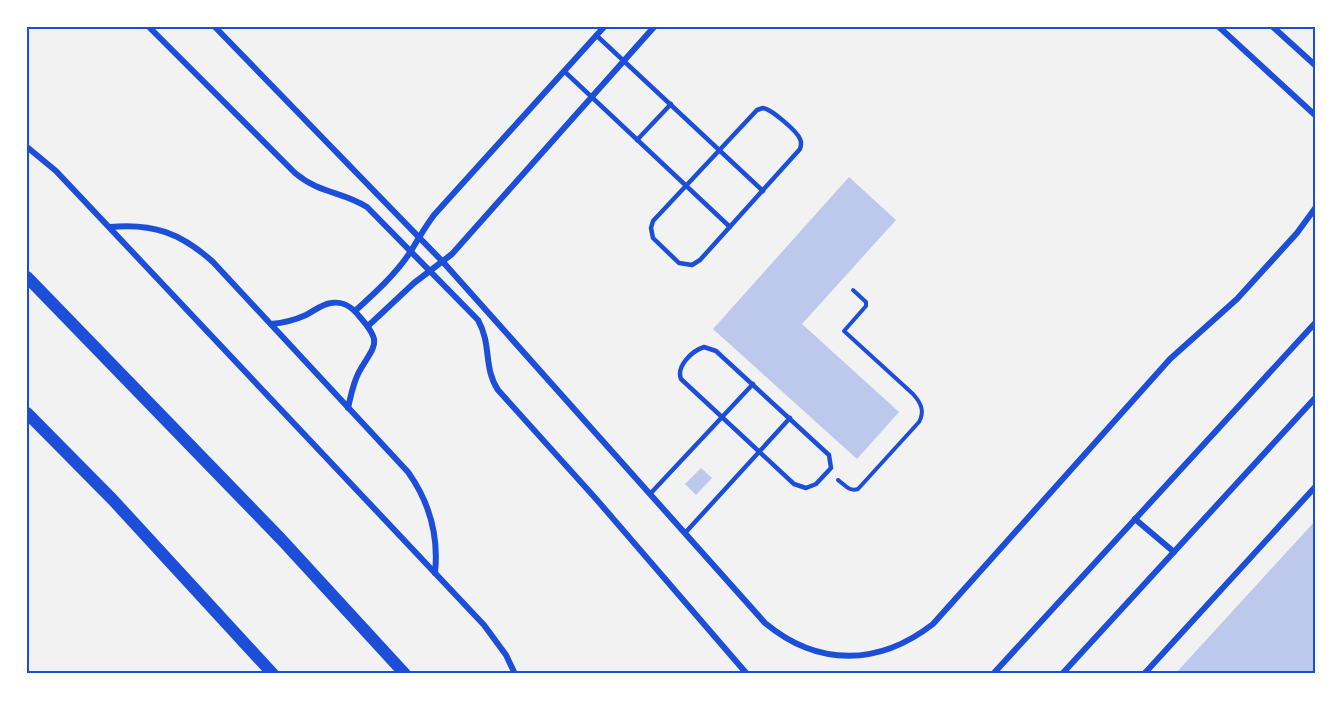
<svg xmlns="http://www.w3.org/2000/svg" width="1343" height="701" font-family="'Varela Round',sans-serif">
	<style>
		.building { fill: #bdc9ec }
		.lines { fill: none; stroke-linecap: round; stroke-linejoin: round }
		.path { stroke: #1d4ed8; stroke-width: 4 }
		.service { stroke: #1d4ed8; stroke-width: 4.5 }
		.minor { stroke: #1d4ed8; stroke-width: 6 }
		.secondary { stroke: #1d4ed8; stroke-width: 12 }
		.neatline { fill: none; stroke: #1d4ed8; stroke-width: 2 }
	</style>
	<rect width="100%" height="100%" fill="#f2f2f2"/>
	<g class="building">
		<polygon points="849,177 896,220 802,324 899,412 857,459 713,329"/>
		<polygon points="701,468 712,478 696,495 685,484"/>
		<polygon points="1316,520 1316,674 1175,674"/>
	</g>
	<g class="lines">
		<path class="path" d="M838,480C845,485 849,492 858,489L919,422C925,411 921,403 913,394L844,331L866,306V302L853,290"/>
		<g class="service">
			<polyline points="596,35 763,191"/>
			<polyline points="564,71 730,227"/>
			<path d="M763,108C771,109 797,131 800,139C802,143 801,145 800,149L700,260L692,265L679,263L653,238L651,228L653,221L757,110Z"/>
			<polyline points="637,140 671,104"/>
			<path d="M704,347L716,351L829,455L831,468L816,484L806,488L794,484L681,379C676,366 692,351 704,347Z"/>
			<polyline points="650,494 753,384"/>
			<polyline points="685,533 790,418"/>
		</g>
		<g class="minor">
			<path d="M149,27L295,173C320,194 342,191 367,207L478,320C492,345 483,367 498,390L597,500L747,674"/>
			<path d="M215,27L443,262L765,623C818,667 879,666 933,624L1170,359L1237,299L1297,233L1316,207"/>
			<polyline points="1219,27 1316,116"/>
			<polyline points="1273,27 1316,66"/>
			<polyline points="27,147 56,171 484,625 506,655 515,674"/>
			<path d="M110,227C153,223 181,233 213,262L408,472C430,503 439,535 435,573"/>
			<path d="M355,311C375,293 396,274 411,251C418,239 425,227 434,215L604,27"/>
			<path d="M271,324C283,323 295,320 306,315C314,311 322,304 331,303C344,301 352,307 359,316C384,344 374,345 359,372C353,383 351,395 348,408"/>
			<polyline points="368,326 414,283 452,254 654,27"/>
			<polyline points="1135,519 1174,552"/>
			<polyline points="993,674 1316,322"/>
			<polyline points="1062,674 1316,397"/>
			<polyline points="1144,674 1316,486"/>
		</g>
		<g class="secondary">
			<polyline points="27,277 281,539 405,674"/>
			<polyline points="27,413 113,500 273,674"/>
		</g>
	</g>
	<rect width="1343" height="701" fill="none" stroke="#ffffff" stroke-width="57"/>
	<rect x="28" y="28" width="1286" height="644" class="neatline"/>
</svg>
